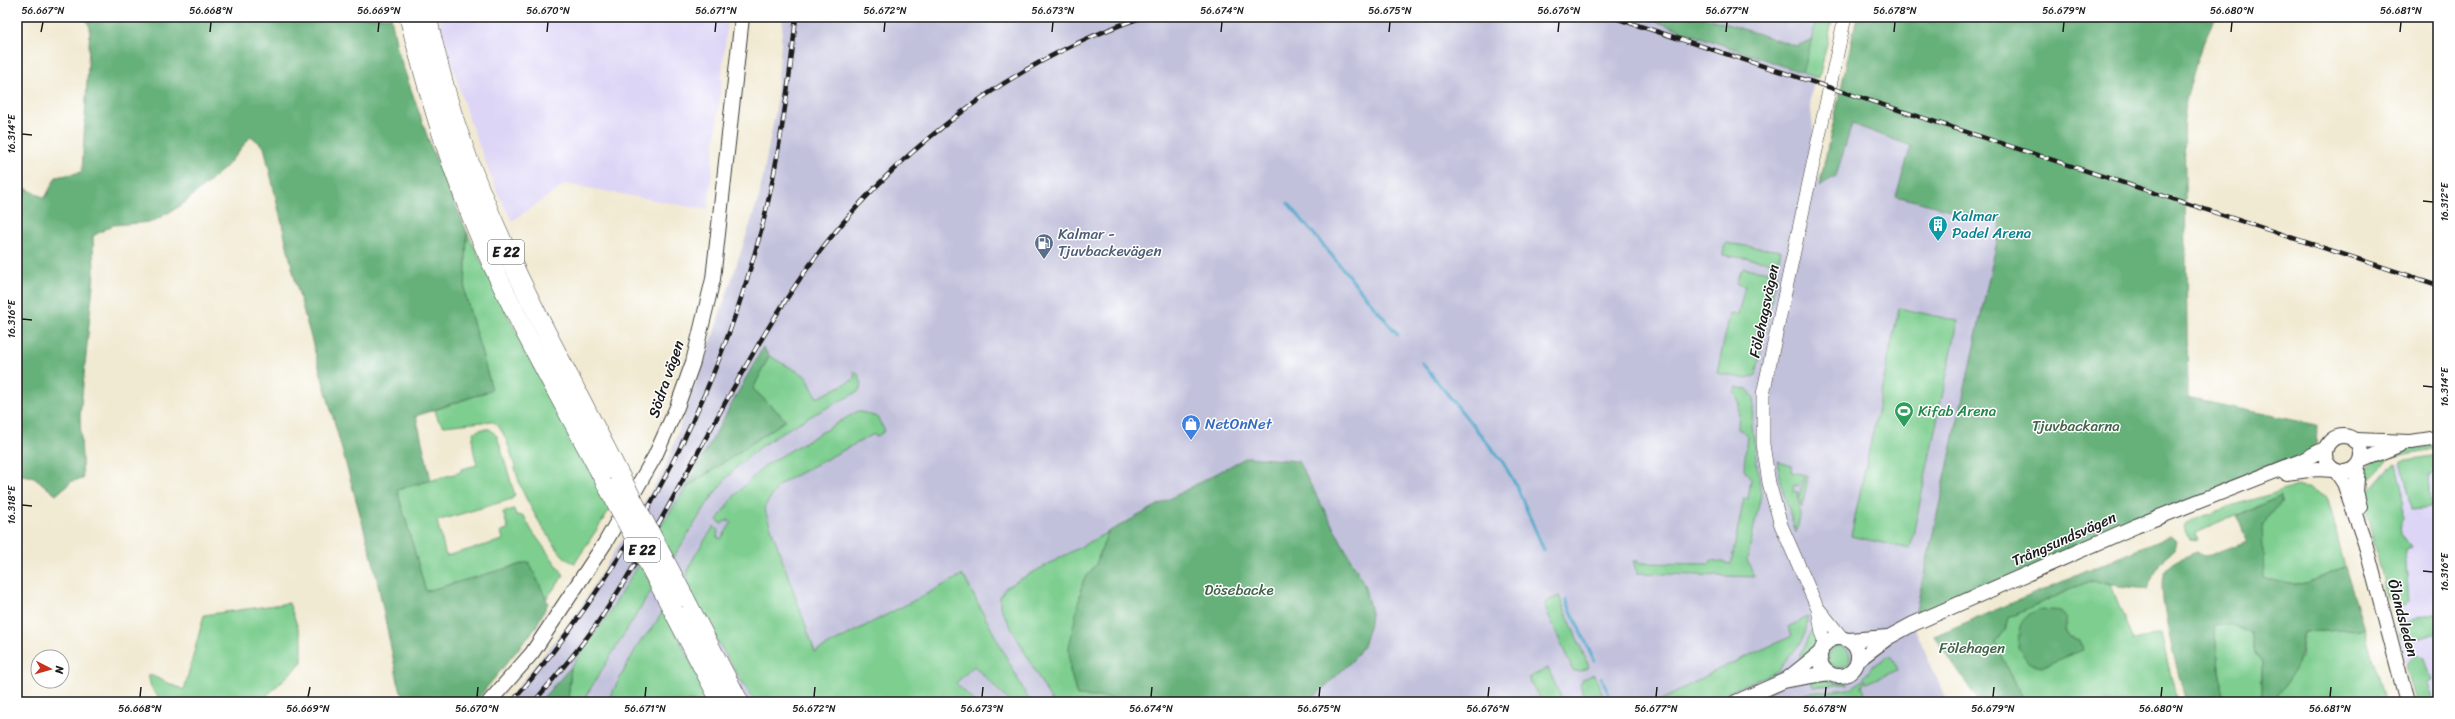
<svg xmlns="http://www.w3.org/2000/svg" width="2455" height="719" font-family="Sriracha,sans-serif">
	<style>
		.built { fill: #ddd5f6 }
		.industrial { fill: #c2c1dc }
		.green { fill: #7dce8f; stroke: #4c7556; fill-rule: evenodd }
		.forest { fill: #66b17a; stroke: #41664b }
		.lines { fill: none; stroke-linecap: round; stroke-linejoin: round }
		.stream { stroke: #4aa9c9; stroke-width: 3 }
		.tertiary-casing { stroke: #3c3b37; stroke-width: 14 }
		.secondary-casing { stroke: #3c3b37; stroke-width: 16 }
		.motorway-casing { stroke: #3c3b37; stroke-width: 20 }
		.tertiary { stroke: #fff; stroke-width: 13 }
		.secondary { stroke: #fff; stroke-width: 14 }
		.motorway { stroke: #fff; stroke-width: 19 }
		.rail-casing { stroke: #1c1c1c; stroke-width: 4.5 }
		.rail { stroke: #fff; stroke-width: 3; stroke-dasharray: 9; stroke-linecap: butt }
		.motorway-bridge-casing { stroke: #3c3b37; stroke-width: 20; stroke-linecap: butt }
		.motorway-bridge { stroke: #fff; stroke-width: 19 }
		.ticks { fill: none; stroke: #1c1c1c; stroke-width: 1.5 }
		.labels { text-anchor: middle; stroke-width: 3; stroke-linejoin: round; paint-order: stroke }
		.shield { fill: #fff; stroke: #606060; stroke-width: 1 }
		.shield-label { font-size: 14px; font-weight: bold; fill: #1c1c1c }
		.culture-label { font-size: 15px; fill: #0d838f; stroke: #fff; text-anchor: start }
		.service-label { font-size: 15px; fill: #4e5e75; stroke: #fff; text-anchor: start }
		.street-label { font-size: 15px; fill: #1c1c1c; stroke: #fff }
		.leisure-label { font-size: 15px; fill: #27864d; stroke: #fff; text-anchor: start }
		.shop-label { font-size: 15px; fill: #366cbe; stroke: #fff; text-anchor: start }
		.park-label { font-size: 15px; fill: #43634a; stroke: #fff }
		.neatline { fill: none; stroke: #1c1c1c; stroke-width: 1.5 }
		.ticks-label { font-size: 10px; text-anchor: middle; fill: #1c1c1c }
	</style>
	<rect width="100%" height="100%" fill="#fff"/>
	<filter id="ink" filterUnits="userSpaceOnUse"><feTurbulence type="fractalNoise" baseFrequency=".025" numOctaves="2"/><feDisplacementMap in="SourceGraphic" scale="8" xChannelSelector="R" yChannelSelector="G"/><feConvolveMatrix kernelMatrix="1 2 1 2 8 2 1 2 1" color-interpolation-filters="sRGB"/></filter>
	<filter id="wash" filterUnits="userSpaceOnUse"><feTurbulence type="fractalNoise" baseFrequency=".012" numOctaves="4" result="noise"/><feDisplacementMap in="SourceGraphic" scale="16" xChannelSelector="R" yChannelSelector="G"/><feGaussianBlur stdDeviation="0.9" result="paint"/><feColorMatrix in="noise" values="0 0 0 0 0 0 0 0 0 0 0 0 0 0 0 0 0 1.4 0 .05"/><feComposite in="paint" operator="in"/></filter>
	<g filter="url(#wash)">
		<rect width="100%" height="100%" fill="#f1ead3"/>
		<g class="built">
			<polygon points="438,17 728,17 708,210 566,184 512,221 497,192 468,117"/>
			<polygon points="2438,455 2438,702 2416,702 2362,494 2368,491 2387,468 2396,463"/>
		</g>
		<polygon class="industrial" points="783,17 1828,17 1810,100 1819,186 1836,175 1852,124 1911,146 1896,196 2002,223 1913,624 1947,702 506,702 579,610 665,468 712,338 759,197 776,109"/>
		<g class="green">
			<polygon points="1817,17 1833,17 1819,78 1803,73"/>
			<path d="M467,232L506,312L610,509L575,563C565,561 559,551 553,543C541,526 531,509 522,490C514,471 510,432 492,421L444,426L438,420L435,410L492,390L465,294Z"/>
			<polygon points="1725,243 1781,251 1778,263 1723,255"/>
			<polygon points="1744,268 1777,273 1756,375 1747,379 1717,373 1730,314 1738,315 1745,286 1737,284 1739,274"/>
			<polygon points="1899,308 1958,321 1910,549 1851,536"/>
			<path d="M769,356L806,376L817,398L855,379L854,372H857L862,384L859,391C813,416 760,438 725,480C705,504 690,532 673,558L658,530L685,489L786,420L753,389Z"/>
			<polygon points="1736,387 1748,390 1754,398 1752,425 1761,495 1747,560 1755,577 1637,573 1633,561 1638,561 1638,563 1710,564 1711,560 1731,564 1744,498 1748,499 1751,479 1744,469 1747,434 1738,429 1739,401 1734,393"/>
			<path d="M858,411L877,417L885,431L876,437L874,434L787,480L778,486L764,508L815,652L963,575L1030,702H1010L974,666L956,683L975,702H873L871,700L869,702H755C742,681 686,596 687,576C687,563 707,538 714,526L718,531L717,537L721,539L732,522L728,520L721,524L717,520L735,495L764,466Z"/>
			<path d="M483,429H490L497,436L515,495L512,499L437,521L446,556L503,540L501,531L508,529L503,512L514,509L516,515L524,516L532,531L564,575L546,599L529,562L426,592L397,490L461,472V469L477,465C474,452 471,445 474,432Z"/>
			<path d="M2438,444V448L2391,457L2362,486C2362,482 2362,475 2364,471C2375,450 2417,448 2438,444Z"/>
			<polygon points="2438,455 2438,473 2429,474 2431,507 2412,509 2401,461"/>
			<polygon points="1777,461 1792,465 1791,472 1806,475 1799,486 1794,485 1793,491 1798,492 1800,517 1796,533 1783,491"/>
			<path d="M2396,463L2402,490L2403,518L2400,522L2401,533L2411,547L2405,549L2409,602L2404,606L2394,604L2387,596L2362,494C2376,488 2383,471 2396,463Z"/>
			<path d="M1807,477H1808L1802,507C1797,497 1801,486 1807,477Z"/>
			<path d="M2299,486L2308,487L2328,499L2345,567C2309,582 2303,591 2263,577L2262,524L2281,504V496L2196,533L2198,540L2190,539L2184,527L2186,523L2230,506Z"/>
			<polygon points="1108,532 1096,564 1083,581 1070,670 1077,696 1114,698 1121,702 1052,702 1000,607 1000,596 1006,587"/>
			<polygon points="639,563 653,588 582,702 568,702 571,667 604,621"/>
			<path d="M2092,580L2111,585L2133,640L2161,634L2177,702H2024L1996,643L2005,630L2008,617ZM2064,624V629L2067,635L2080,639L2058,659L2041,667Z"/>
			<polygon points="1559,596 1589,667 1581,671 1573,671 1545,607 1548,601"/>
			<polygon points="289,603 302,639 302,662 260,702 163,702 151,688 148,674 184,690 204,615"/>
			<polygon points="664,610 711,702 607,702 639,643 652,628"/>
			<path d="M2438,613V633C2427,636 2407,645 2399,635C2400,618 2425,617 2438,613Z"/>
			<polygon points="1808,617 1806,630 1802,641 1778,671 1739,687 1709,702 1658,702 1717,670 1792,636 1788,627"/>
			<polygon points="1814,621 1817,645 1801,661 1800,656 1813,629"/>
			<polygon points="2231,624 2251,633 2255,653 2262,663 2262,697 2301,657 2304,632 2364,629 2385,702 2223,702 2214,626"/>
			<circle cx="1839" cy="657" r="11"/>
			<polygon points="2415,655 2425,658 2432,681 2427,683 2432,702 2416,702 2406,665"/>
			<polygon points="1888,656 1892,657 1898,670 1866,683 1863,678 1873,666"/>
			<polygon points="1548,668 1563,702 1542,702 1528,678"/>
			<polygon points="1594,674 1606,702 1587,702 1580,685 1583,679"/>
			<polygon points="1826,680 1837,683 1847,682 1848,684 1813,687 1811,681"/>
			<polygon points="1862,680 1864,684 1862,686 1868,702 1777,702 1808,693 1849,689"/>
		</g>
		<g class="forest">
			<polygon points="86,17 391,17 398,52 431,147 467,232 465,294 492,390 416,416 431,480 397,490 426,591 529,562 548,603 536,627 475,702 405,702 398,682 374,565 295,280 264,147 251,136 226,167 182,205 152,222 113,225 93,236 94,274 80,416 83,479 72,481 56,495 34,477 17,474 20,321 17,316 17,184 45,198 56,177 82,172 90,28"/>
			<polygon points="1643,17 1705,17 1797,46 1812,39 1803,73"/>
			<path d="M1857,17H2216C2199,45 2192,78 2184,109L2188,398L2317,425L2316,451L1913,624L2001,223L1896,196L1911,146L1852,124L1836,176L1819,186Z"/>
			<polygon points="763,347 769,356 753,389 786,420 685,489"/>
			<polygon points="1247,457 1298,461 1364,584 1371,613 1370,623 1363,646 1354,659 1309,702 1121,702 1114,698 1077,696 1070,670 1069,647 1083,581 1096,564 1108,532"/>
			<path d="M2281,496V504L2262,524L2264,577C2301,591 2311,582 2345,567L2364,629L2304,632C2299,665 2296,672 2275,698L2262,697V663L2255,653L2251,633L2231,625L2214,626L2223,702H2186C2180,680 2155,590 2164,573C2170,562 2186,556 2197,552L2205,557L2247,541L2237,516Z"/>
			<polygon points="2170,536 2177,541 2175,549 2158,564 2147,589 2111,585 2092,580 2008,617 2005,630 1996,643 2024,702 1979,702 1934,636"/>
			<path d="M2042,609L2061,611L2067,618L2064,630L2067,635L2080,639L2083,650L2041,667L2029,663L2018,648C2020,624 2017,617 2042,609Z"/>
			<polygon points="571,667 568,702 539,702"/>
		</g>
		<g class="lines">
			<g class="stream">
				<polyline points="1288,203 1398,335"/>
				<polyline points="1422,363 1502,461 1516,485 1544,550"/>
				<polyline points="1566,600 1594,660"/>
				<polyline points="1601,677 1612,702"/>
			</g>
		</g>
	</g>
	<g filter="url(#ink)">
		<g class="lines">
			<g class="tertiary-casing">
				<g id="tertiary">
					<polyline points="1818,609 1824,646"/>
					<polyline points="1843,639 1817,607 1781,525 1769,483 1763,444 1763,394 1845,17"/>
				</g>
			</g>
			<g class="secondary-casing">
				<g id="secondary">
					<circle cx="2343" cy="454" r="18"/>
					<polyline points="2355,440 2411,442 2438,438"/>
					<polyline points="2360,461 2399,445"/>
					<polyline points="2358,466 2356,491 2360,507"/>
					<polyline points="2336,471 2344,483 2365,543 2407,702"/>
					<polyline points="2286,473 2317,469 2333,470"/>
					<circle cx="1839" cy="657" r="19"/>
					<polyline points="1848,640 1888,637"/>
					<polyline points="1858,660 1889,637 1913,624 2136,526 2301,461 2326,448"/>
					<polyline points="1787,680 1829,673"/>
					<polyline points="489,702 532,653 605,543 655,456 677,407 693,362 713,279 742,17"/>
					<polyline points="1736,702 1786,680 1821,652"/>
				</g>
			</g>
			<g class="motorway-casing">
				<g id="motorway">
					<path d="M409,17C425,81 443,144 467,205C505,303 560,396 609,489"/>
					<path d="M427,17C436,55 445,94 458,131C499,251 562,361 619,474"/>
					<polyline points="684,597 739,702"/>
					<polyline points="674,612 721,702"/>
				</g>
			</g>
			<use href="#tertiary" class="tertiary"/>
			<use href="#secondary" class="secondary"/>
			<use href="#motorway" class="motorway"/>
			<g class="rail-casing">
				<g id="rail">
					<polyline points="1612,17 2438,285"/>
					<path d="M512,702C631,564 718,399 763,223C780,155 789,86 796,17"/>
					<path d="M534,702C555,677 577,652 596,625C671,516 723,393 797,283C879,162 1005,63 1143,17"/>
				</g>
			</g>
			<use href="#rail" class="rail"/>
			<g class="motorway-bridge-casing">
				<g id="motorway-bridge">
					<polyline points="619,474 684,597"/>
					<polyline points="609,489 674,612"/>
				</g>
			</g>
			<use href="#motorway-bridge" class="motorway-bridge"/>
		</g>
	</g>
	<path class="ticks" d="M41,32L43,22M210,32L211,22M378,32L379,22M547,32L548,22M715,32L716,22M884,32L885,22M1052,32L1053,22M1221,32L1222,22M1389,32L1390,22M1558,32L1559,22M1726,32L1727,22M1894,32L1895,22M2063,32L2064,22M2231,32L2232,22M2400,32L2401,22M22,134L32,135M2423,201L2433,202M22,319L32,320M2423,386L2433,387M22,505L32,506M2423,571L2433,572M140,697L141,687M308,697L310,687M477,697L478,687M645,697L646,687M814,697L815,687M982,697L983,687M1151,697L1152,687M1319,697L1320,687M1488,697L1489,687M1656,697L1657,687M1825,697L1826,687M1993,697L1994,687M2161,697L2162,687M2330,697L2331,687"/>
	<defs>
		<g id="building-pin" transform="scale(1)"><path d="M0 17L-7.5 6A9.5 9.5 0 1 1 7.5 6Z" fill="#0f9aa8" stroke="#fff"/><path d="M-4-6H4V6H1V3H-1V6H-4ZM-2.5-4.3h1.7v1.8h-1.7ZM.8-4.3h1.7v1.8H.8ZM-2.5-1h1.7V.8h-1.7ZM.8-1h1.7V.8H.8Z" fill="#fff"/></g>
		<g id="fuel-pin" transform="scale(1)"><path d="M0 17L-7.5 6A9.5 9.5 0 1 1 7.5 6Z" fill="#5c6f8a" stroke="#fff"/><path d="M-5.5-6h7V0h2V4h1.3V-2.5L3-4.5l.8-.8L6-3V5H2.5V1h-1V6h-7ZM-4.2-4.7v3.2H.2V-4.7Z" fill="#fff"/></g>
		<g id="stadium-pin" transform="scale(1)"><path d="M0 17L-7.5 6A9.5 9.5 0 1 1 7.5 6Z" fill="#2e9e5b" stroke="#fff"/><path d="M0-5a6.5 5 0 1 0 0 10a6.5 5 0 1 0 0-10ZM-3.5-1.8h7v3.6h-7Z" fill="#fff"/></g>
		<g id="shop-pin" transform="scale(1)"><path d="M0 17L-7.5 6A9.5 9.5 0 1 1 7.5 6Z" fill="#3f7fe0" stroke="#fff"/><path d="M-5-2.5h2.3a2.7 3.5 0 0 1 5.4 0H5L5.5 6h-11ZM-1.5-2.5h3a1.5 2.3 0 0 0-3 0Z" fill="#fff"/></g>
	</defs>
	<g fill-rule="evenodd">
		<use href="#building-pin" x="1938" y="225"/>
		<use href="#fuel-pin" x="1044" y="243"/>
		<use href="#stadium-pin" x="1904" y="411"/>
		<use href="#shop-pin" x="1191" y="424"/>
	</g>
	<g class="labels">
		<g class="shield">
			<rect x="488" y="240" width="36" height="24" rx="3"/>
			<rect x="624" y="538" width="36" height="24" rx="3"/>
		</g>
		<g class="shield-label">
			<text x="506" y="257">E 22</text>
			<text x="642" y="555">E 22</text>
		</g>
		<g class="culture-label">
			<text x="1952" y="221">Kalmar<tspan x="1952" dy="17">Padel Arena</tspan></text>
		</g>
		<g class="service-label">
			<text x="1058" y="239">Kalmar -<tspan x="1058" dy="17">Tjuvbackevägen</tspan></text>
		</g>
		<g class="street-label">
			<text transform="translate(1764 311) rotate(-78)" y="5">Fölehagsvägen</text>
			<text transform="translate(666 379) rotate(-71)" y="5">Södra vägen</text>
			<text transform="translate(2064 539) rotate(-24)" y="5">Trångsundsvägen</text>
			<text transform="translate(2403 618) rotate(75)" y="5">Ölandsleden</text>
		</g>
		<g class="leisure-label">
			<text x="1918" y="416">Kifab Arena</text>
		</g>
		<g class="shop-label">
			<text x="1205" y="429">NetOnNet</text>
		</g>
		<g class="park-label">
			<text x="2076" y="431">Tjuvbackarna</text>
			<text x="1239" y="595">Dösebacke</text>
			<text x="1972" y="653">Fölehagen</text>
		</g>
	</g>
	<rect width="2455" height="719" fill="none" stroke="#fff" stroke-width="44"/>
	<g transform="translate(50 669) rotate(96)"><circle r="19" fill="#ffffff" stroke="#a4a4a4"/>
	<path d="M0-3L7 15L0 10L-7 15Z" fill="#c8321e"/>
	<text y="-6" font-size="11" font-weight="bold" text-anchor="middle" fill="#1c1c1c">N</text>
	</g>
	<rect x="22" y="22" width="2411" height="675" class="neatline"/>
	<g class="ticks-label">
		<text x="43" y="14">56.667°N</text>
		<text x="211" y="14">56.668°N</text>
		<text x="379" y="14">56.669°N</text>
		<text x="548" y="14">56.670°N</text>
		<text x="716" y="14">56.671°N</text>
		<text x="885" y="14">56.672°N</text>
		<text x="1053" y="14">56.673°N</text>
		<text x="1222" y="14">56.674°N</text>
		<text x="1390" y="14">56.675°N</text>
		<text x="1559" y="14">56.676°N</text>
		<text x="1727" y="14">56.677°N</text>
		<text x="1895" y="14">56.678°N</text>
		<text x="2064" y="14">56.679°N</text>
		<text x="2232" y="14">56.680°N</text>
		<text x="2401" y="14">56.681°N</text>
		<text transform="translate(11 134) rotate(-90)" y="4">16.314°E</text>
		<text transform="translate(2444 202) rotate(-90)" y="4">16.312°E</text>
		<text transform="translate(11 319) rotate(-90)" y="4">16.316°E</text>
		<text transform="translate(2444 387) rotate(-90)" y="4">16.314°E</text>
		<text transform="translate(11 505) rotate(-90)" y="4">16.318°E</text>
		<text transform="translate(2444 572) rotate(-90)" y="4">16.316°E</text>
		<text x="140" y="712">56.668°N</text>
		<text x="308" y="712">56.669°N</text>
		<text x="477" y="712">56.670°N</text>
		<text x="645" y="712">56.671°N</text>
		<text x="814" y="712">56.672°N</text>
		<text x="982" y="712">56.673°N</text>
		<text x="1151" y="712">56.674°N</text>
		<text x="1319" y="712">56.675°N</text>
		<text x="1488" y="712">56.676°N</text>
		<text x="1656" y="712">56.677°N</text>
		<text x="1825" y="712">56.678°N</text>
		<text x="1993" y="712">56.679°N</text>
		<text x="2161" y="712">56.680°N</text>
		<text x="2330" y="712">56.681°N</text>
	</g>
</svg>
